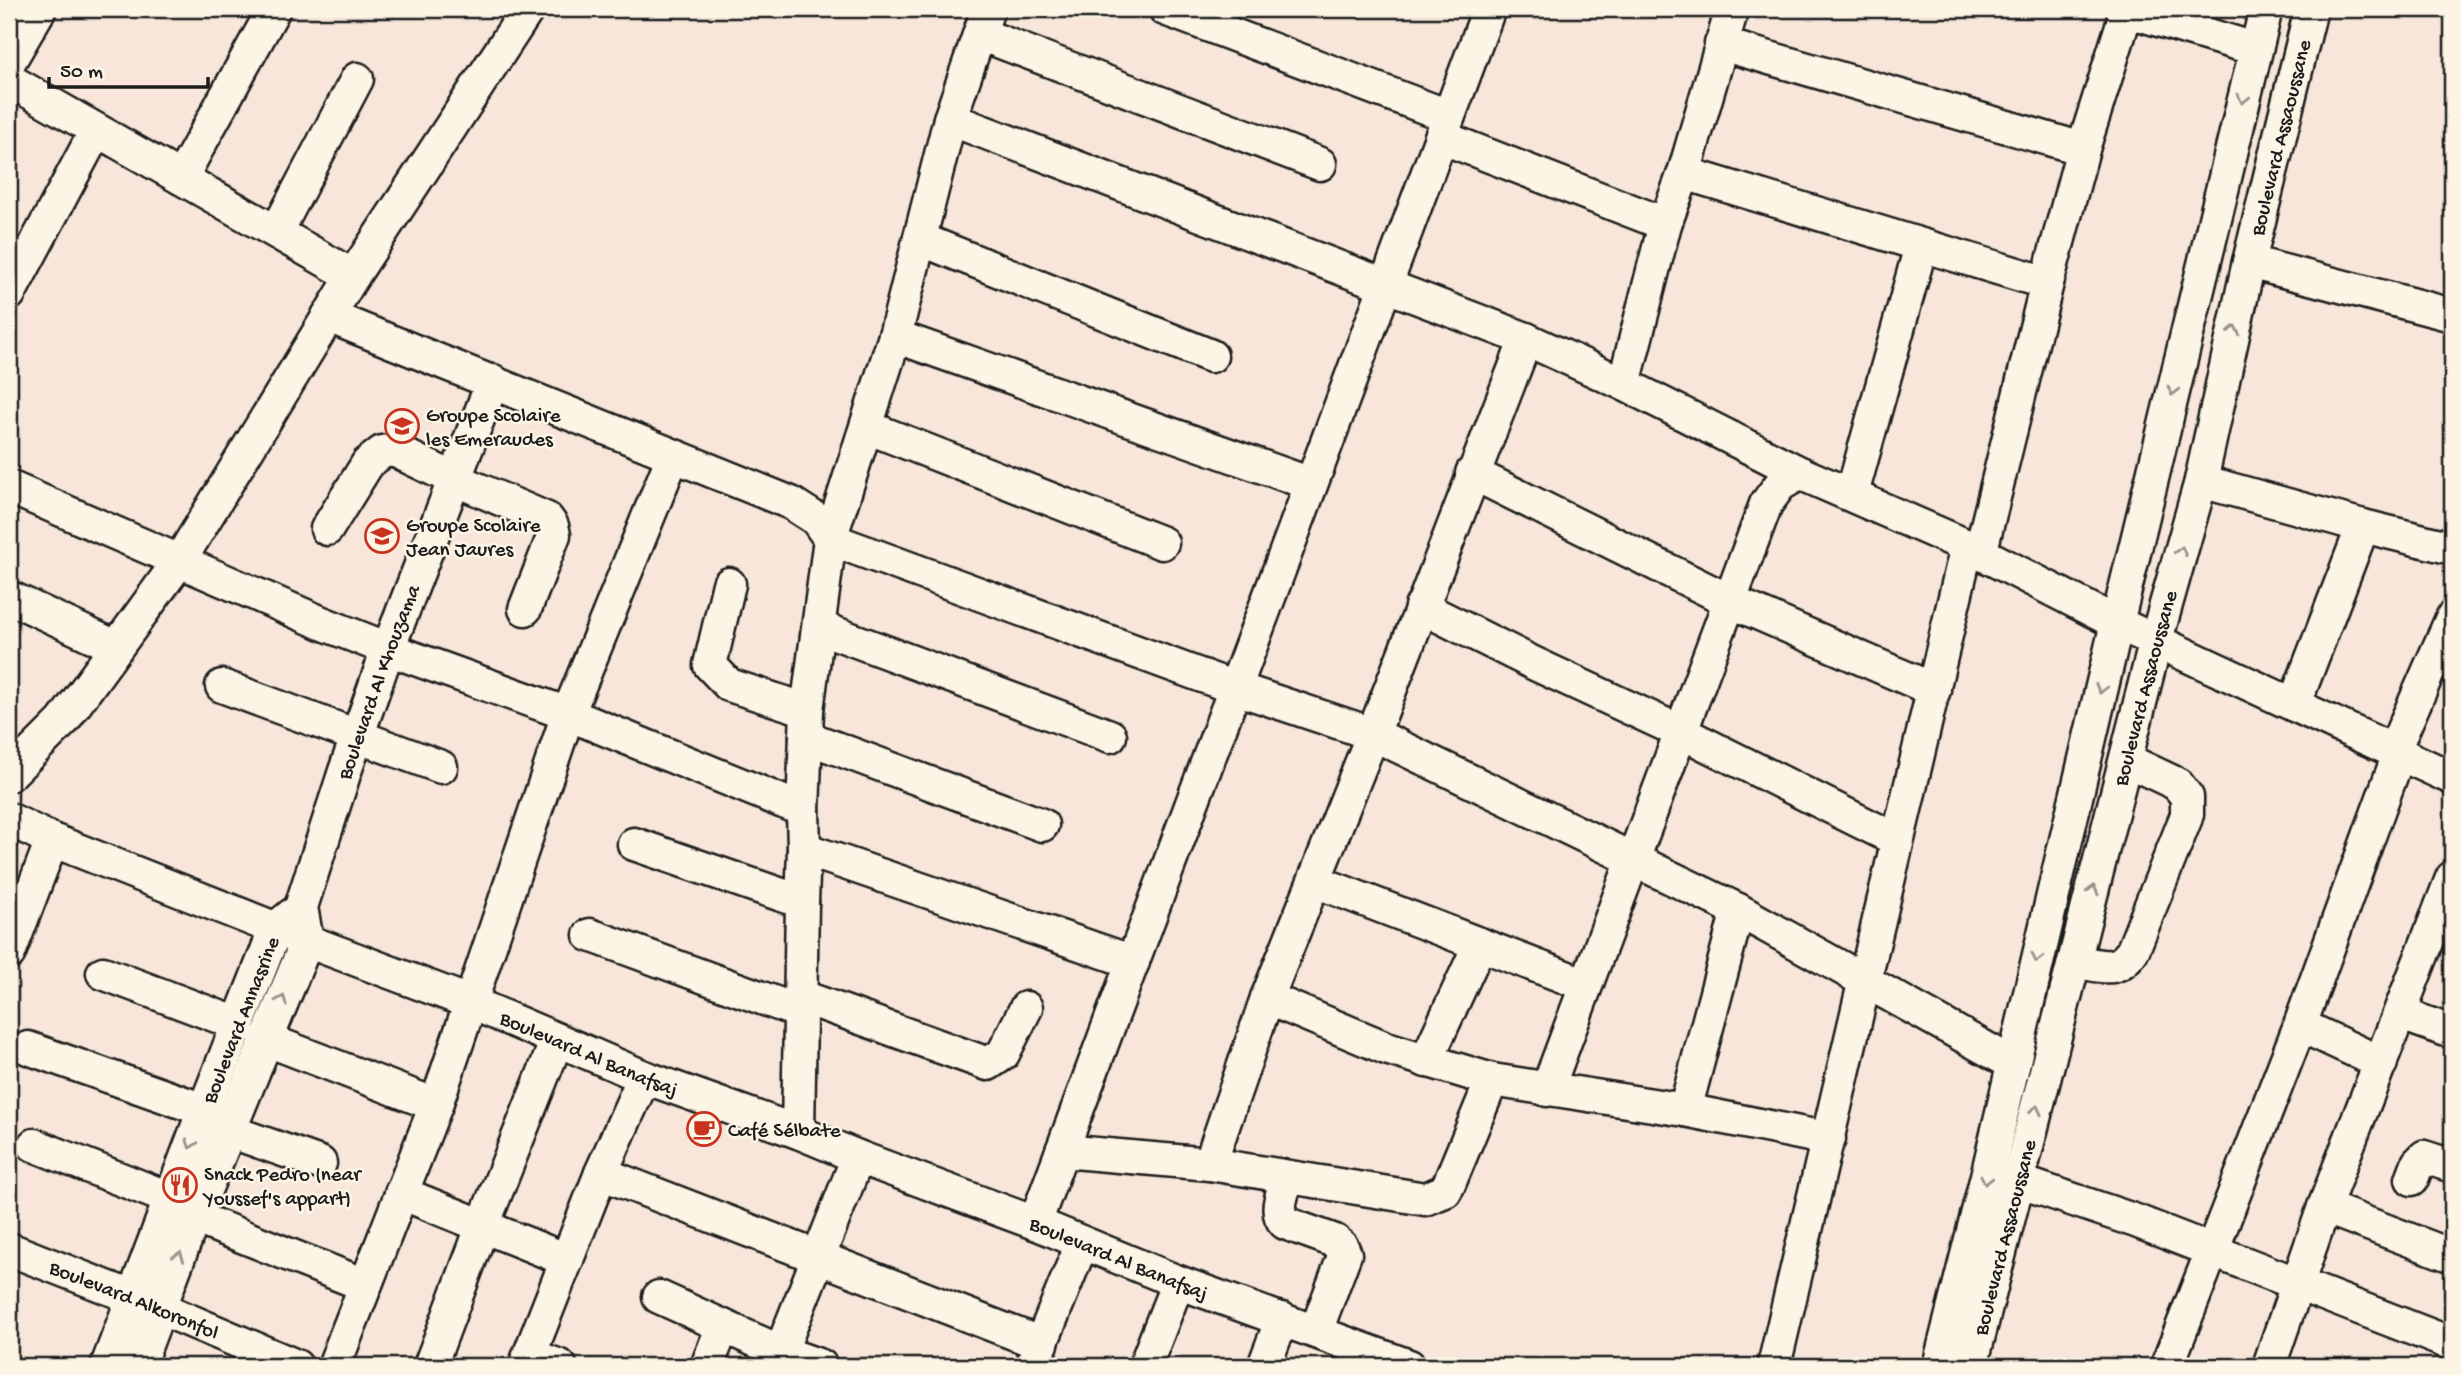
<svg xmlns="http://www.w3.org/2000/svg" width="2461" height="1375" font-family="'Gochi Hand',sans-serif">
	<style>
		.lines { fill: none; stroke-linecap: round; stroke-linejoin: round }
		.minor-casing { stroke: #1c1c1c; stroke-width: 37 }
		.minor { stroke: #fcf5e5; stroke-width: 32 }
		.oneway { stroke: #97938b }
		.labels { text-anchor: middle; stroke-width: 5; stroke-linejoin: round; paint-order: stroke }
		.street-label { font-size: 21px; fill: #1c1c1c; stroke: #fcf5e5 }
		.poi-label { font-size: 21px; fill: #1c1c1c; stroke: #fcf5e5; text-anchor: start }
	</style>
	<rect width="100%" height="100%" fill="#f7e6d9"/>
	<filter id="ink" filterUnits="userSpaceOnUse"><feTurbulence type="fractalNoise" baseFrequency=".0143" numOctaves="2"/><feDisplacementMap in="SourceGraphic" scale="14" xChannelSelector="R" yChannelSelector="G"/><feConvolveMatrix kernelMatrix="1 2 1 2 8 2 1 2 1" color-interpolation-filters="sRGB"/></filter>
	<g filter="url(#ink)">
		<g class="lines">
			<g class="minor-casing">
				<g id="minor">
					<polyline points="988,9 950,119 895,336 830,539 1235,688 1373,734 1738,910 2012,1063"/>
					<polyline points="1165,9 1448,116"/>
					<polyline points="2122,9 2255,49"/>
					<polyline points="980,34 1320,164"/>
					<polyline points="1721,44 2083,149"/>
					<polyline points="9,62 40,9"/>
					<polyline points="9,80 353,276"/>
					<polyline points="950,119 1526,339 1624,384 1800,473 1967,546 2117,623 2452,778"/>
					<polyline points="1441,137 1665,224"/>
					<polyline points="1684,173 2047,283"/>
					<polyline points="181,178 274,9"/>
					<polyline points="277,231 357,79"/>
					<polyline points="920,239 1211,356"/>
					<polyline points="2249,262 2452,315"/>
					<polyline points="9,294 96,131"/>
					<polyline points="328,316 791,503 816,519 830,539 807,710 803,810 804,849 802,902 798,1132"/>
					<polyline points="895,336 1311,484"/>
					<polyline points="1624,384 1665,224 1684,173 1732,9"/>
					<polyline points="867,427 1162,543"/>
					<polyline points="1472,473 1730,601 1934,690"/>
					<polyline points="2201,481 2363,526 2452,548"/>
					<polyline points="9,487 322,623 388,649 568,714 803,810"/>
					<polyline points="1852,494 1921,246"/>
					<polyline points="327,529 368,463 382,452 394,450 454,479 547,519 552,526 554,535 525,609"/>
					<polyline points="1980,554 2047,283 2083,149 2127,10"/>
					<polyline points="729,584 710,665 729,685 807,710"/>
					<polyline points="9,597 116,647"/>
					<polyline points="1421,607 1533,663 1681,732 1897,840"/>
					<polyline points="819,627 1110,736"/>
					<polyline points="222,686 441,767"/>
					<polyline points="2294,705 2363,526"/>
					<polyline points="806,737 1042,825"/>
					<polyline points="2393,752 2452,618"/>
					<polyline points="9,775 63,721 180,560 353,276 528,9"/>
					<path id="s1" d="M9,819L52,840L307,941L472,1003L644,1077L798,1132L858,1157L1035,1223L1178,1282L1409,1366"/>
					<polyline points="634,844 802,902"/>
					<polyline points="804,849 1133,962"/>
					<polyline points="1315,881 1586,985"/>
					<polyline points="590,935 800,1012"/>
					<polyline points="9,953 52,840"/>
					<path d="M2075,961C2100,965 2117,975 2133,950L2187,815V797L2177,784L2126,760"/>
					<polyline points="103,973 238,1024"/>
					<polyline points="800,996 988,1064 1003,1054 1026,1008"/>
					<polyline points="1267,998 1386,1048 1492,1080 1685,1110 1829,1139"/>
					<polyline points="2401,1014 2452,1032"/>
					<polyline points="2300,1025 2381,1063"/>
					<polyline points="265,1039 436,1105"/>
					<polyline points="28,1048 204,1110"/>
					<polyline points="1426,1061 1480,944"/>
					<polyline points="1547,1090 1766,504 1780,485 1800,473"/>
					<polyline points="1685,1110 1738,910"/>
					<polyline points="229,1131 320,1163"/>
					<polyline points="34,1145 171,1199"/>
					<polyline points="1062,1151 1210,1164 1425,1199 1445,1191 1449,1184 1492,1080"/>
					<polyline points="1210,1164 1267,998 1373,734 1526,339"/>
					<polyline points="601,1173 1042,1344"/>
					<path d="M1287,1177C1284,1191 1273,1211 1285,1223L1335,1241L1342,1247L1345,1254L1316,1331"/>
					<polyline points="2412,1179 2418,1163 2424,1157 2452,1166"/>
					<polyline points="2018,1181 2136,1221 2452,1344"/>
					<polyline points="401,1193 567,1260"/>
					<polyline points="2324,1207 2452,1256"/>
					<polyline points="194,1217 365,1285"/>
					<polyline points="1035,1223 1489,9"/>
					<path id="s2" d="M9,1249L160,1308L296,1366"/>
					<polyline points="659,1297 781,1352 821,1366"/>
					<polyline points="530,1355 560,1366"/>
					<path id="s3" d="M107,1366L204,1110L276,928L292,915"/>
					<path id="s4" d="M138,1366L194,1217L307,941L301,907L345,771L388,649L493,381"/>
					<polyline points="334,1366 436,1105 568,714 673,456"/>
					<polyline points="430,1366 483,1225 557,1040"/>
					<polyline points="525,1366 601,1173 644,1077"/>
					<polyline points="707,1366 723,1326"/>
					<polyline points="775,1366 858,1157"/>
					<polyline points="1032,1366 1082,1243"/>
					<polyline points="1145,1366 1178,1282"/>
					<polyline points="1264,1366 1282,1319"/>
					<polyline points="1774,1366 1967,546"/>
					<polyline points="1939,1366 1988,1172 2117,623 2266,9"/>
					<path id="s5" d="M1971,1366L2156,640L2201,481L2249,262L2311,9"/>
					<polyline points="2167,1366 2300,1025 2399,754"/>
					<polyline points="2269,1366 2324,1207 2452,878"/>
				</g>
			</g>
			<use href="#minor" class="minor"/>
		</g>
		<defs><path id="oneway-chevron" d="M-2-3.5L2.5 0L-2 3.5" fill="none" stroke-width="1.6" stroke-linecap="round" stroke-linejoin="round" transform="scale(1.75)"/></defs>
		<g class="oneway">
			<use href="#oneway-chevron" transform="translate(2243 99) rotate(104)"/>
			<use href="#oneway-chevron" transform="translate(2234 330) rotate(-78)"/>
			<use href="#oneway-chevron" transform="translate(2173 391) rotate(104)"/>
			<use href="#oneway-chevron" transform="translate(2181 551) rotate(-74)"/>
			<use href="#oneway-chevron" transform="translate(2101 689) rotate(103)"/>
			<use href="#oneway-chevron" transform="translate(2093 890) rotate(-76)"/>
			<use href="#oneway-chevron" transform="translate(2037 958) rotate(103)"/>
			<use href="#oneway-chevron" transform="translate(282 1000) rotate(-67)"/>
			<use href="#oneway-chevron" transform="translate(2036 1110) rotate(-76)"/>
			<use href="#oneway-chevron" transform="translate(191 1144) rotate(110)"/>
			<use href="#oneway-chevron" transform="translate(1986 1180) rotate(104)"/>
			<use href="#oneway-chevron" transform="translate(179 1256) rotate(-70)"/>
		</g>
	</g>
	<defs>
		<g id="school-ring" transform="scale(1.75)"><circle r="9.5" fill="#fcf5e5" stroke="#c8321e" stroke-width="1.5"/><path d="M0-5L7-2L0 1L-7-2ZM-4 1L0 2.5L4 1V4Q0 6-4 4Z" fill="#c8321e"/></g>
		<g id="cafe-ring" transform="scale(1.75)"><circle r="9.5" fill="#fcf5e5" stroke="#c8321e" stroke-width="1.5"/><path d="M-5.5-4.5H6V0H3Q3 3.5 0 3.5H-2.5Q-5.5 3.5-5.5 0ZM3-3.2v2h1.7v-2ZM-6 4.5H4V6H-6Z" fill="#c8321e"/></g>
		<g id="restaurant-ring" transform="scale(1.75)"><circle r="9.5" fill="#fcf5e5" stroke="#c8321e" stroke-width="1.5"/><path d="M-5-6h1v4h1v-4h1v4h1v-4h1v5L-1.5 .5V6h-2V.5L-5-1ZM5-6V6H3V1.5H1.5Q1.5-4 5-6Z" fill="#c8321e"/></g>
	</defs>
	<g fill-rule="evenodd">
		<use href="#school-ring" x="402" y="426"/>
		<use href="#school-ring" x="382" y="536"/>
		<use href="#cafe-ring" x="704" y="1129"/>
		<use href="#restaurant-ring" x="180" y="1185"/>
	</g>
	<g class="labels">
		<g class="street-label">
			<text dy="7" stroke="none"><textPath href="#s5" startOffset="1267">Boulevard Assaoussane</textPath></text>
			<text dy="7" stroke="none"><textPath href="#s4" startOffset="730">Boulevard Al Khouzama</textPath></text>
			<text dy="7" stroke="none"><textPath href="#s5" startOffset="700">Boulevard Assaoussane</textPath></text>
			<text dy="7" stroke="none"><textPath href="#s3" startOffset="371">Boulevard Annasrine</textPath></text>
			<text dy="7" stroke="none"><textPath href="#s1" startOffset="626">Boulevard Al Banafsaj</textPath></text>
			<text dy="7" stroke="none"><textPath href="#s5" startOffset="133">Boulevard Assaoussane</textPath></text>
			<text dy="7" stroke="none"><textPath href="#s1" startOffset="1194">Boulevard Al Banafsaj</textPath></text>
			<text dy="7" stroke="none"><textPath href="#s2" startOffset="135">Boulevard Alkoronfol</textPath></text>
		</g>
		<g class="poi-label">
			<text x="426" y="421">Groupe Scolaire<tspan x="426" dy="24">les Emeraudes</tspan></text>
			<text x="406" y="531">Groupe Scolaire<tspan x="406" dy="24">Jean Jaures</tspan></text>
			<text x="728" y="1136">Café Sélbate</text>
			<text x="204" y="1180">Snack Pedro (near<tspan x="204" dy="24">Youssef's appart)</tspan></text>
		</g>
	</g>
	<rect width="2461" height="1375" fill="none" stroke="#fcf5e5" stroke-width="35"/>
	<rect x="18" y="18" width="2426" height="1340" fill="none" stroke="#1c1c1c" stroke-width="2.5" filter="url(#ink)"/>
	<path d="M49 77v10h159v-10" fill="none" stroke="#1c1c1c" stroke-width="3.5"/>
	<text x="60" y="77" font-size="21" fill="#1c1c1c" stroke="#fcf5e5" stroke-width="5" paint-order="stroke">50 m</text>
</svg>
